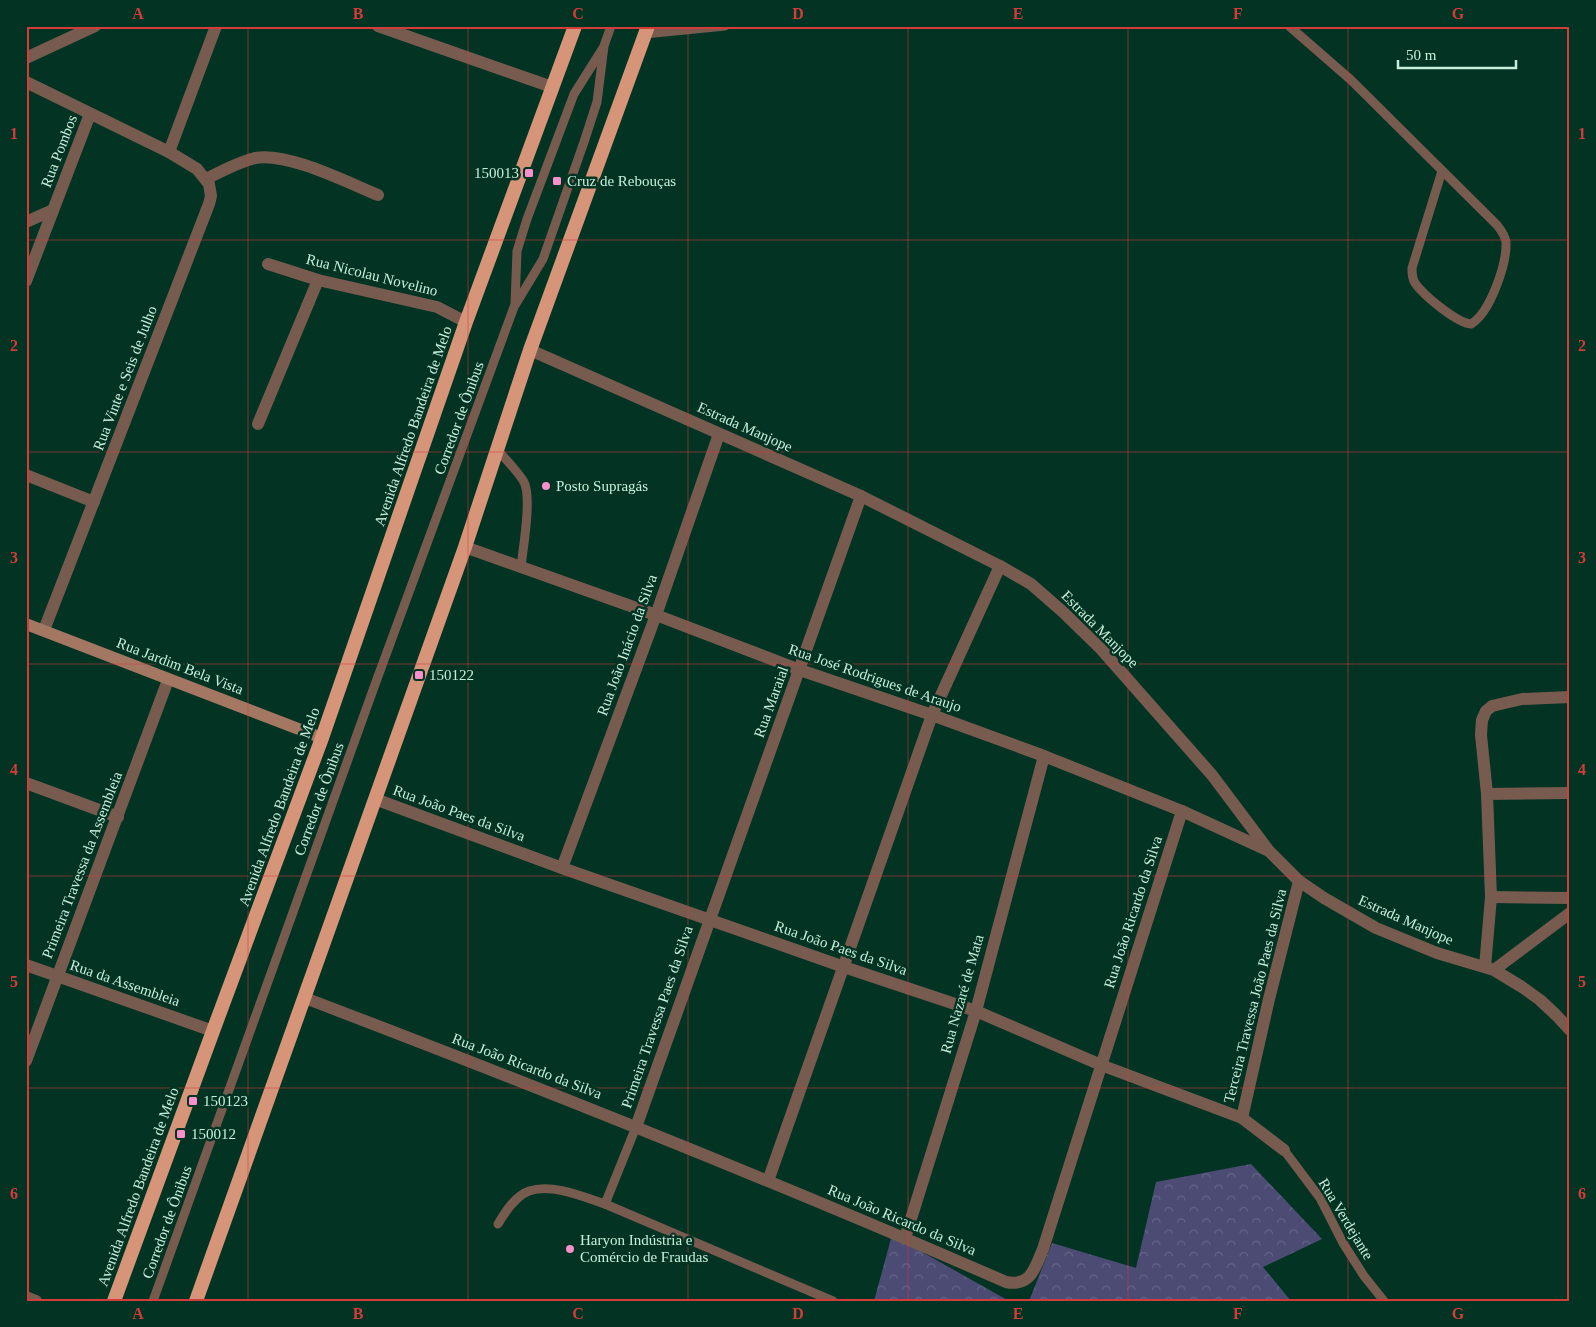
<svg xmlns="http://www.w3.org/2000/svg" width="1596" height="1327" font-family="'Times New Roman',serif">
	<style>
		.forest { fill: url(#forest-crowns) }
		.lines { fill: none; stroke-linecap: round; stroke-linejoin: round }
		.service { stroke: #785b4f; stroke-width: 9 }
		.minor { stroke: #785b4f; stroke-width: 12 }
		.secondary { stroke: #a47762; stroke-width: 12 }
		.trunk { stroke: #d69478; stroke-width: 14 }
		.grid { fill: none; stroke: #d43c3a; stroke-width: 1; stroke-opacity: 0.55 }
		.poi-dot { fill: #f890cc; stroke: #033323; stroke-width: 2 }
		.labels { text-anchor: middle; stroke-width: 5; stroke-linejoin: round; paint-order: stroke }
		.street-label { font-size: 15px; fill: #c7eedb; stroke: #033323 }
		.poi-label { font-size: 15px; fill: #c7eedb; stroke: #033323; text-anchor: start }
		.neatline { fill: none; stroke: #d43c3a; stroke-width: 2 }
		.grid-label { font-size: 16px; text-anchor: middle; font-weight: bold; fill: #d43c3a }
	</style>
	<defs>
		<pattern id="forest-crowns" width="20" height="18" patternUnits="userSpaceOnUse" patternTransform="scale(1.25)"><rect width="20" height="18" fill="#4c4b74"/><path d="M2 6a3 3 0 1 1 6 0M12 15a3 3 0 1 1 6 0" fill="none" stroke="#646587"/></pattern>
	</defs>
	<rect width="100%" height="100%" fill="#033323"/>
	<g class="forest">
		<polygon points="1251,1164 1322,1239 1263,1267 1291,1301 1029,1301 1052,1243 1136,1268 1156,1182"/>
		<polygon points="892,1235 1009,1301 874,1301"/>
	</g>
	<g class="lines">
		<g class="service">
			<path d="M1289,26L1351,80L1497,225C1501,230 1505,235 1506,242C1507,264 1490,313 1471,324C1457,323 1423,295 1415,283C1412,278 1412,274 1412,268L1442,171"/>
			<polyline points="645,34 725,26"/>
			<polyline points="515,304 517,251 527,219 574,94 603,48"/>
			<path d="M497,449C505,459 517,470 524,482C532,498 523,548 521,567"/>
			<polyline points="1284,1150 1320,1198 1343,1243 1364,1276 1384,1301"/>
			<polyline points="605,1204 636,1127"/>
			<path d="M498,1224C505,1212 515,1196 529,1191C552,1183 584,1197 605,1204L833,1301"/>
			<polyline points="153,1301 373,690 514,307 543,259 584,142 597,102 604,46 611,26"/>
		</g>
		<g class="minor">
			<polyline points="378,26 552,87"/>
			<polyline points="26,58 95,26"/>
			<polyline points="26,82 169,152 197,169 209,184 211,196 209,204 44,630"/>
			<polyline points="169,152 216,26"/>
			<path d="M206,179C222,171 238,162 255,158C288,152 346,182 378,195"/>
			<polyline points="26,222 53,210"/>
			<polyline points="268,264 318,280 437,307 466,322"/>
			<polyline points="26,281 90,114"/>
			<polyline points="530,350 861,496 1000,566 1031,584 1063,612 1101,649 1212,775 1269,851 1299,881 1324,898 1376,928 1437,953 1494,970 1522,987 1540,1000 1556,1015 1570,1030"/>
			<polyline points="258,424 318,280"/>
			<polyline points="26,475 94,502"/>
			<polyline points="465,547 656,615 800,670 932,715 1044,756 1182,811 1267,850"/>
			<polyline points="26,783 118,817"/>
			<polyline points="1487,794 1481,735 1482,720 1486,711 1492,706 1522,699 1570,697"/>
			<polyline points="375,799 562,868 844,967 976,1011 1101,1065 1242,1118 1284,1150"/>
			<polyline points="562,868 656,615 719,434"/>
			<polyline points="1491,897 1570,898"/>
			<polyline points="26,965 213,1031"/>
			<polyline points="1485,967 1491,897 1487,794 1570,793"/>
			<polyline points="1494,970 1570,913"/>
			<path d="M305,998C541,1088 775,1181 1006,1282C1031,1287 1035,1268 1043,1249L1182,811"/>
			<polyline points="26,1061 168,680"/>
			<polyline points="1242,1118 1269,999 1299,881"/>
			<path d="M636,1127C710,916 787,707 861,496"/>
			<polyline points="768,1181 932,715 1000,566"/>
			<polyline points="905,1238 976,1011 1044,756"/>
			<polyline points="26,1297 36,1301"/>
		</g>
		<polyline class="secondary" points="26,624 322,738"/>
		<g class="trunk">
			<polyline points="114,1301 213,1031 322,738 466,322 575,26"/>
			<polyline points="196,1301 465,547 530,350 648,26"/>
		</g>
	</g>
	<path class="grid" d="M248,26V1301M468,26V1301M688,26V1301M908,26V1301M1128,26V1301M1348,26V1301M26,240H1570M26,452H1570M26,664H1570M26,876H1570M26,1088H1570"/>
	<g class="poi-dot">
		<rect x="524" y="168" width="10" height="10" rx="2.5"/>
		<rect x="552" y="176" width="10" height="10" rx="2.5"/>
		<circle cx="546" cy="486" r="5"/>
		<rect x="414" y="670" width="10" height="10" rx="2.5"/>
		<rect x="188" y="1096" width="10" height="10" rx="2.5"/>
		<rect x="176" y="1129" width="10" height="10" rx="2.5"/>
		<circle cx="570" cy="1249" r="5"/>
	</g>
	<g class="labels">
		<g class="street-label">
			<text transform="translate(59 151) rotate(-69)" y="5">Rua Pombos</text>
			<text transform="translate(372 275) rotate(14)" y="5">Rua Nicolau Novelino</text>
			<text transform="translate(125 378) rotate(-69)" y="5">Rua Vinte e Seis de Julho</text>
			<text transform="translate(459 418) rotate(-70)" y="5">Corredor de Ônibus</text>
			<text transform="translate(413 426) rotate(-71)" y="5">Avenida Alfredo Bandeira de Melo</text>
			<text transform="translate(745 427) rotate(24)" y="5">Estrada Manjope</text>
			<text transform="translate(1100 629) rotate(45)" y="5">Estrada Manjope</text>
			<text transform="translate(627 645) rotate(-70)" y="5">Rua João Inácio da Silva</text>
			<text transform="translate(180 666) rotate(21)" y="5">Rua Jardim Bela Vista</text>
			<text transform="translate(875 678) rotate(19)" y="5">Rua José Rodrigues de Araujo</text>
			<text transform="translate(771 702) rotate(-70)" y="5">Rua Maraial</text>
			<text transform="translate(319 799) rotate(-70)" y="5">Corredor de Ônibus</text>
			<text transform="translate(279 807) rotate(-70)" y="5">Avenida Alfredo Bandeira de Melo</text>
			<text transform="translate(459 813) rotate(20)" y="5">Rua João Paes da Silva</text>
			<text transform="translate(82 865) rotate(-69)" y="5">Primeira Travessa da Assembleia</text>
			<text transform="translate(1133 912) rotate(-72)" y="5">Rua João Ricardo da Silva</text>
			<text transform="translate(1406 920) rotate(24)" y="5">Estrada Manjope</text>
			<text transform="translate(841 948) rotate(19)" y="5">Rua João Paes da Silva</text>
			<text transform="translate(125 983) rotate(19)" y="5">Rua da Assembleia</text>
			<text transform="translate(962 994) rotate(-74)" y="5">Rua Nazaré de Mata</text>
			<text transform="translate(1255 996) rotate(-76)" y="5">Terceira Travessa João Paes da Silva</text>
			<text transform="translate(657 1017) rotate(-71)" y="5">Primeira Travessa Paes da Silva</text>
			<text transform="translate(527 1066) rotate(21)" y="5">Rua João Ricardo da Silva</text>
			<text transform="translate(138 1187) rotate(-70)" y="5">Avenida Alfredo Bandeira de Melo</text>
			<text transform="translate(1346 1219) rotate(59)" y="5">Rua Verdejante</text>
			<text transform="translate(902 1220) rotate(23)" y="5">Rua João Ricardo da Silva</text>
			<text transform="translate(167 1222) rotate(-70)" y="5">Corredor de Ônibus</text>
		</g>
		<g class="poi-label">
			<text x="519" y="178" text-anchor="end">150013</text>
			<text x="567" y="186">Cruz de Rebouças</text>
			<text x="556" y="491">Posto Supragás</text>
			<text x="429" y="680">150122</text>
			<text x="203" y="1106">150123</text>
			<text x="191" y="1139">150012</text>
			<text x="580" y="1245">Haryon Indústria e<tspan x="580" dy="17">Comércio de Fraudas</tspan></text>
		</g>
	</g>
	<rect width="1596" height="1327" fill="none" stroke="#033323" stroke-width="55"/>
	<path d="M1398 60v8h118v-8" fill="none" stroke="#c7eedb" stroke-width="2.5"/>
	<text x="1406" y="60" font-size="15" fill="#c7eedb" stroke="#033323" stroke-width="4" paint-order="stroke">50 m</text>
	<rect x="28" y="28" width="1540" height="1272" class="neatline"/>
	<g class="grid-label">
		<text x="138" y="19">A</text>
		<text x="358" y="19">B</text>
		<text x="578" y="19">C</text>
		<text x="798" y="19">D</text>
		<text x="1018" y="19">E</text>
		<text x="1238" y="19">F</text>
		<text x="1458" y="19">G</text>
		<text x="14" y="139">1</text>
		<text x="1582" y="139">1</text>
		<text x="14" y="351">2</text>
		<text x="1582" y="351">2</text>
		<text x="14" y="563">3</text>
		<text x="1582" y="563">3</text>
		<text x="14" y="775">4</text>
		<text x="1582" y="775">4</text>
		<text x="14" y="987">5</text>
		<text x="1582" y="987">5</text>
		<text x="14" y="1199">6</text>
		<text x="1582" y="1199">6</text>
		<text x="138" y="1319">A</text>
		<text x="358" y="1319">B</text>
		<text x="578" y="1319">C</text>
		<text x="798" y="1319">D</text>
		<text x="1018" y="1319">E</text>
		<text x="1238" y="1319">F</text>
		<text x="1458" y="1319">G</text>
	</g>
</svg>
